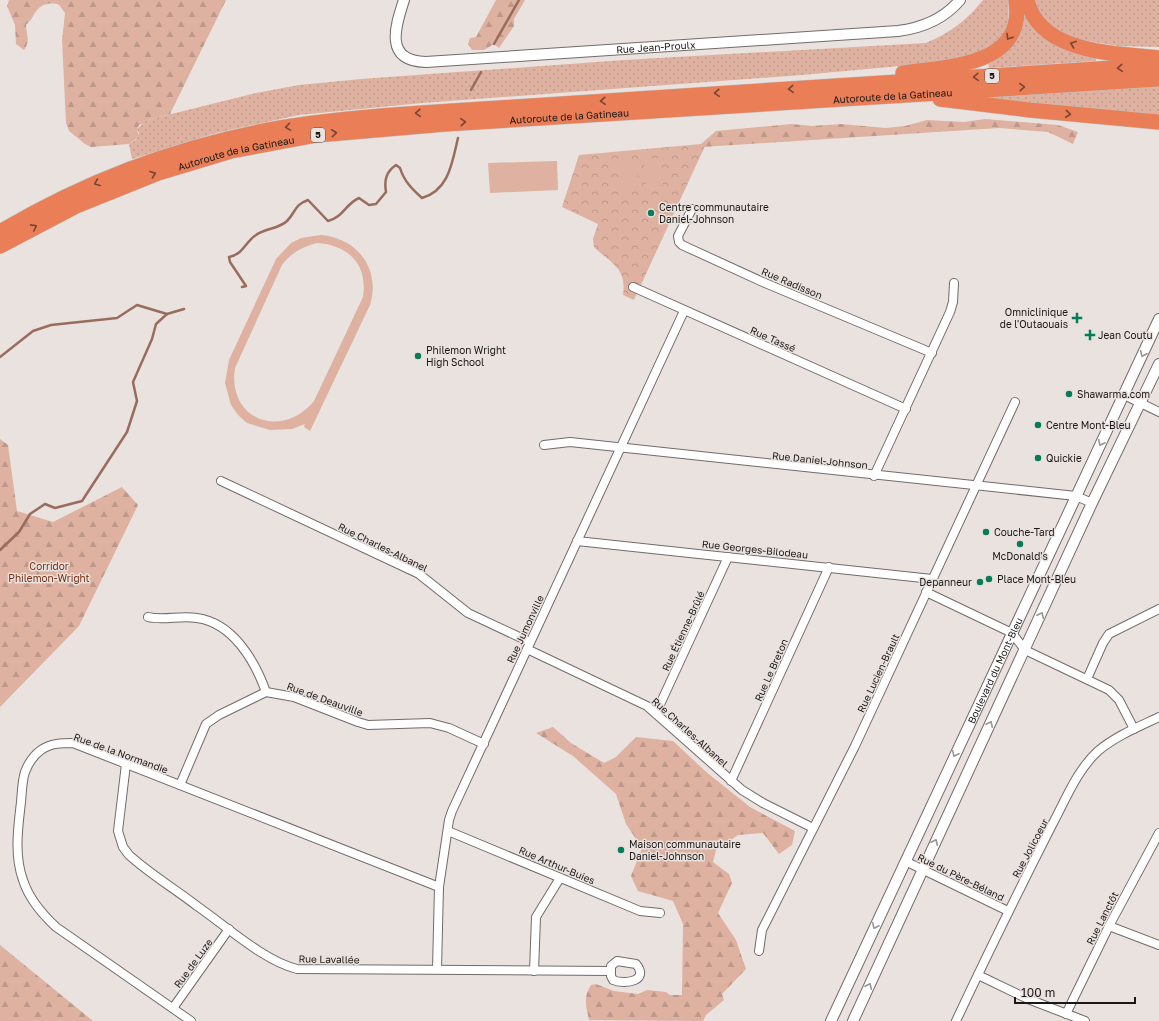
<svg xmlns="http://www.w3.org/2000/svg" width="1159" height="1021" font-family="'Golos Text',sans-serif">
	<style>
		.grass { fill: url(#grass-dots) }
		.forest { fill: url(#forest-firs) }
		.park { fill: url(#park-crowns) }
		.garden { fill: #deb1a1; fill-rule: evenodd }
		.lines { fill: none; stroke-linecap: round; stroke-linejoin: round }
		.stream { stroke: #986d5e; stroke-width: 2.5 }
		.minor-casing { stroke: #726b69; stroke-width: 10 }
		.tertiary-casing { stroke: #726b69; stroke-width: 12 }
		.motorway-casing { stroke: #c3c3c2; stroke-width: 16 }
		.minor { stroke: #fff; stroke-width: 8 }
		.tertiary { stroke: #fff; stroke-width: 10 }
		.motorway { stroke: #e97e57; stroke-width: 15 }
		.oneway { stroke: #774533 }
		.oneway2 { stroke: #989796 }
		.poi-dot { fill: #077c59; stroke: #eae2df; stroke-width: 1.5 }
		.labels { text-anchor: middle; stroke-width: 3; stroke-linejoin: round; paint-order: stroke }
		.shield { fill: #eae2df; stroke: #585452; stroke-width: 1 }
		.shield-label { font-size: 9px; font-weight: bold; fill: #1a1716 }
		.street-label { font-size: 10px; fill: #1a1716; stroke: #eae2df }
		.poi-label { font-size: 10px; fill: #1a1716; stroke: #eae2df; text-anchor: start }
		.park-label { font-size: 10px; fill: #762f12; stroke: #eae2df }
	</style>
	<defs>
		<pattern id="grass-dots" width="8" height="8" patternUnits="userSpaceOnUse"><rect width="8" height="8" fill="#deb1a1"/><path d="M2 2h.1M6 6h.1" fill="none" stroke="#be988a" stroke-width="1.8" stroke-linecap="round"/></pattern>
		<pattern id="forest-firs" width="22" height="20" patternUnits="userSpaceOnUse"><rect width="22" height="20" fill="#deb1a1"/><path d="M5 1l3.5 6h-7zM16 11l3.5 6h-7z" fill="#be988a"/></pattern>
		<pattern id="park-crowns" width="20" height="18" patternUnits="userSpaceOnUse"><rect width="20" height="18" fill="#deb1a1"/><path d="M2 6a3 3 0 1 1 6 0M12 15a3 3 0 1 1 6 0" fill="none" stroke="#be988a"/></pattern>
	</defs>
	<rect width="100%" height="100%" fill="#eae2df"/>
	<g class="grass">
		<path d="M983,0H1009L1008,24L1003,35L988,49L961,58L911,65L802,75L422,103L299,115L216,133L132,159L129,144L136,140L139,133L137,129L147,120L256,93L299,85L361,79L624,60L926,43C950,33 967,20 983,0Z"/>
		<polygon points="1033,0 1159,0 1159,47 1118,46 1076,39 1047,24 1038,13"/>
		<polygon points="1021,5 1025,12 1096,55 1096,61 989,68 988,62"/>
		<polygon points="1159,86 1159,118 995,102 995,97"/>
	</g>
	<g class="forest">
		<path d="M9,0H226L170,114L147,120L145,123L139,125L137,129L139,137L129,144L91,147L85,144L69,131L66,123L62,40L65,13C63,11 61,7 59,5C53,2 42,4 38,9C33,15 33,18 26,25C26,34 31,41 24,50L16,44L15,25L7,6Z"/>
		<polygon points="496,0 525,0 514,19 514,26 499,48 494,44 484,50 472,50 468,44 470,38 476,37"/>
		<polygon points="985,119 1058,125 1078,132 1073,144 1048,132 999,128 702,147 701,144 716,131 792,124 812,126 841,124 886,128 905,126 927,120 964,122"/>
		<polygon points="0,439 8,445 17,511 53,522 122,487 138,505 79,626 0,707"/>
		<path d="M553,727L571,743L604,763L616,757L636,737L673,741L705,771L750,807L795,831L792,845L779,854L763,833L738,835L716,850L713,862L729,874L732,883L718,913L736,940L746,969L722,994L724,1000L706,1015L703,1021L589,1020C586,1006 583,997 591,985L596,984L614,991L638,994L647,990L666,992L670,995H682L683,924L673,901L638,891L631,876L642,848L626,824L616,794L573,756L536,733Z"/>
		<polygon points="0,945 93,1021 0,1021"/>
	</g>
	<path class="park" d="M701,144L702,147L705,146L634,300L623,295C627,267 610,263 594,247L593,239L598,224L562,207L579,155Z"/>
	<g class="garden">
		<polygon points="661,158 663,185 646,186 644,159"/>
		<polygon points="637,160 638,187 621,188 620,161"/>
		<polygon points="557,161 558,190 490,193 488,163"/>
		<path d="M321,235C358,238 381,270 370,305L310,431L304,427L305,424L292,429L270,430L247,423L238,415L231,405L225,383L229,360L276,259L291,243L301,238ZM317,243C349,245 368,265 363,297L314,401C282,440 227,420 235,368L282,265C291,253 302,247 317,243Z"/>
	</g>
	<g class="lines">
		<g class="stream">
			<polyline points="494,44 519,0"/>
			<polyline points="471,90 481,72"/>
			<path d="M242,287L246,286L230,262L229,257C244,254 245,242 256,235C265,228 279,229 287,221C296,212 294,205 308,200L328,221C345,216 344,205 359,198L369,205L376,204L386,192C384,180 386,172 396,165L400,168C404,181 412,189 422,198C449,190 452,163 458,138"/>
			<polyline points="0,357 33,331 51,325 117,318 137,305 167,314"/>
			<polyline points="0,550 19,532 30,514 45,504 55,508 82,501 127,432 137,401 133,382 152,339 156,324 167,314 184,309"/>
		</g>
		<g class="minor-casing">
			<g id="minor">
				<polyline points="692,209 678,236 679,242 682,245 765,283 932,353"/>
				<polyline points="633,287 906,409"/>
				<polyline points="1124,395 1159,412"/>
				<polyline points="544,445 570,442 1076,496 1092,503"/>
				<polyline points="874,476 950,312 953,302 954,283"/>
				<polyline points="221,481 419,574 468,613 530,642"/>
				<polyline points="577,541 932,579"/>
				<polyline points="926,592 1012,633 1025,650 1109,690 1119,700 1134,729"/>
				<path d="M148,617C164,621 180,615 197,618C233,623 255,661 266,692"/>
				<polyline points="527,649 647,706 742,790 763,803 813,828"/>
				<polyline points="1087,679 1103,643 1109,634 1159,609"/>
				<polyline points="656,713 728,557"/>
				<path d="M126,764L118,831L123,847L129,855C150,874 175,889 197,906C226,926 264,961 297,969L611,971"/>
				<polyline points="731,781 829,567"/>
				<polyline points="180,785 206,724 219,715 266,692 294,697 358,722 368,725 430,723 449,728 484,744"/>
				<polyline points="448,831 640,911 660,913"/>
				<polyline points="905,861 1008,911"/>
				<polyline points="1109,926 1159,945"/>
				<polyline points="759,951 762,930 855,746 1015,402"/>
				<path d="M617,961L636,964C650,981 625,985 613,980L611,976V966Z"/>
				<polyline points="437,969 439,887 449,820 452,811 684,311"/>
				<polyline points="534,971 536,917 560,878"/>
				<polyline points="978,975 1028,999 1085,1021"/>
				<polyline points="173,1008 229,929"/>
				<polyline points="1066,1014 1109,926 1159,833"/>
				<path d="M191,1021L56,927C42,914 29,899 23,880C14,855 18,828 21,802C22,792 22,781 25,772C28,764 34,755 41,750C51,743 62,743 73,743L439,887"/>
				<path d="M956,1021C987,955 1019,890 1052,825C1065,801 1077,770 1098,751C1116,736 1138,727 1159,717"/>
			</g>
		</g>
		<g class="tertiary-casing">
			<g id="tertiary">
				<path id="s1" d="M404,0C395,27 384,61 426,62L898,31C922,28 944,19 960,0"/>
				<path id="s2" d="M831,1021L1159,319"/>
				<polyline points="853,1021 1092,503 1159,364"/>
			</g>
		</g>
		<g class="motorway-casing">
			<g id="motorway">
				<path d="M1027,0C1040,54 1115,53 1159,58"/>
				<path d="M903,73C947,66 1026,67 1016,0"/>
				<polyline points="940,99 1030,110 1159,122"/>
				<path d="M0,232C86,181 182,145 280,128C327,120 374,116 422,113L1159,65"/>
				<path id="s3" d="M0,246L76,206L158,173L231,151L317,135L445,124L1159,79"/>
			</g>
		</g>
		<use href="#minor" class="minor"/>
		<use href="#tertiary" class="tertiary"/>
		<use href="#motorway" class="motorway"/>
	</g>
	<defs><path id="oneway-chevron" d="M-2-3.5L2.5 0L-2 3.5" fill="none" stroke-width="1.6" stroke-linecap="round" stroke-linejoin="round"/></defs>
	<g class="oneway">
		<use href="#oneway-chevron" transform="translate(1009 37) rotate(122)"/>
		<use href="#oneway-chevron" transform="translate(1073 44) rotate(-160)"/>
		<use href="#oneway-chevron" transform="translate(1120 68) rotate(176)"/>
		<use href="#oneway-chevron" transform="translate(976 77) rotate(176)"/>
		<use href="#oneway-chevron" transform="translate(1022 87) rotate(-3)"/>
		<use href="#oneway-chevron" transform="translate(791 89) rotate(176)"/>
		<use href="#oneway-chevron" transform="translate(717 93) rotate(176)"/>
		<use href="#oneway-chevron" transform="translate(603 101) rotate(176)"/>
		<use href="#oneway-chevron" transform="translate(418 113) rotate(176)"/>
		<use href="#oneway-chevron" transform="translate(1068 114) rotate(6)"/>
		<use href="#oneway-chevron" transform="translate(463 122) rotate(-4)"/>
		<use href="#oneway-chevron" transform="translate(288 127) rotate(171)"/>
		<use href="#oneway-chevron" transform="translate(334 133) rotate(-6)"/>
		<use href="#oneway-chevron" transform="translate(153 174) rotate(-20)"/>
		<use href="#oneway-chevron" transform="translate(97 183) rotate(157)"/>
		<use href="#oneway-chevron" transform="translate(34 227) rotate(-28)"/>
	</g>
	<g class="oneway2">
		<use href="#oneway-chevron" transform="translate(1143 354) rotate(115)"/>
		<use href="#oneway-chevron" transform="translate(1101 443) rotate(116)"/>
		<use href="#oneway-chevron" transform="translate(1041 615) rotate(-65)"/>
		<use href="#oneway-chevron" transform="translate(990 724) rotate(-65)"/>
		<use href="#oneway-chevron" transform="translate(955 754) rotate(115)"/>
		<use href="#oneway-chevron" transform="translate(935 842) rotate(-65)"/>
		<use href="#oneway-chevron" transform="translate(875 926) rotate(115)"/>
		<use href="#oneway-chevron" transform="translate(869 986) rotate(-65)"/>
	</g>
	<g class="poi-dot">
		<circle cx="651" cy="213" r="4"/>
		<path d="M1075 312h4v4h4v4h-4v4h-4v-4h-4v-4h4z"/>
		<path d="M1088 329h4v4h4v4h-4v4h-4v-4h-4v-4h4z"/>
		<circle cx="418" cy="356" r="4"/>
		<circle cx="1069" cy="394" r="4"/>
		<circle cx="1038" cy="425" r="4"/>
		<circle cx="1038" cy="458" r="4"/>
		<circle cx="986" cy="532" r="4"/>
		<circle cx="1020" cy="544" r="4"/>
		<circle cx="989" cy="579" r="4"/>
		<circle cx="980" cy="582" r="4"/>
		<circle cx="621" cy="850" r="4"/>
	</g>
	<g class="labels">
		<g class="shield">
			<rect x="985" y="69" width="14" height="14" rx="3"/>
			<rect x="311" y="128" width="14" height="14" rx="3"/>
		</g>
		<g class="shield-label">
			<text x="992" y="79">5</text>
			<text x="318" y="138">5</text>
		</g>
		<g class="street-label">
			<text dy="4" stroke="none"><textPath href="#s1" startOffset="313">Rue Jean-Proulx</textPath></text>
			<text dy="4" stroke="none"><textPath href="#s3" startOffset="915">Autoroute de la Gatineau</textPath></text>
			<text dy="4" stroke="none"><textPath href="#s3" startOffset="591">Autoroute de la Gatineau</textPath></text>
			<text dy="4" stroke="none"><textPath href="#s3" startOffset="255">Autoroute de la Gatineau</textPath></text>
			<text transform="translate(792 283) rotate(23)" y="4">Rue Radisson</text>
			<text transform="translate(773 339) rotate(24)" y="4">Rue Tassé</text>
			<text transform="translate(820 460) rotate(6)" y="4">Rue Daniel-Johnson</text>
			<text transform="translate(383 547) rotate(26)" y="4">Rue Charles-Albanel</text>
			<text transform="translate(755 549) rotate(6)" y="4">Rue Georges-Bilodeau</text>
			<text transform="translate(525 629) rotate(-65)" y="4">Rue Jumonville</text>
			<text transform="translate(683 631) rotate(-65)" y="4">Rue Étienne-Brûlé</text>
			<text transform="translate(771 670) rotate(-66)" y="4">Rue Le Breton</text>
			<text dy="4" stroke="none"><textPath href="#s2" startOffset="387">Boulevard du Mont-Bleu</textPath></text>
			<text transform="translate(878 673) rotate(-65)" y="4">Rue Lucien-Brault</text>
			<text transform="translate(325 699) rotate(20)" y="4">Rue de Deauville</text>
			<text transform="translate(690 732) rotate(42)" y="4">Rue Charles-Albanel</text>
			<text transform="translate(121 753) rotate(20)" y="4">Rue de la Normandie</text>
			<text transform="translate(1030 848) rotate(-62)" y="4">Rue Jolicoeur</text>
			<text transform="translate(557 865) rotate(23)" y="4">Rue Arthur-Buies</text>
			<text transform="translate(961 877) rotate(26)" y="4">Rue du Père-Béland</text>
			<text transform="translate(1102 918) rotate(-63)" y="4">Rue Lanctôt</text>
			<text transform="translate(329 959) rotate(1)" y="4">Rue Lavallée</text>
			<text transform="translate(193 963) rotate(-54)" y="4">Rue de Luze</text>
		</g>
		<g class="poi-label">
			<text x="659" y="211">Centre communautaire<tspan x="659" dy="12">Daniel-Johnson</tspan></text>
			<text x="1068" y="316" text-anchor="end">Omniclinique<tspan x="1068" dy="12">de l'Outaouais</tspan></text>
			<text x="1098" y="339">Jean Coutu</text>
			<text x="426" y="354">Philemon Wright<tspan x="426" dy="12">High School</tspan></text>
			<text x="1077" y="398">Shawarma.com</text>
			<text x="1046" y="429">Centre Mont-Bleu</text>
			<text x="1046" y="462">Quickie</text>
			<text x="994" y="536">Couche-Tard</text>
			<text x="1020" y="560" text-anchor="middle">McDonald's</text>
			<text x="997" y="583">Place Mont-Bleu</text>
			<text x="972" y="586" text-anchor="end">Depanneur</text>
			<text x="629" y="848">Maison communautaire<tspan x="629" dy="12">Daniel-Johnson</tspan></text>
		</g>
		<g class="park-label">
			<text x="49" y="570">Corridor<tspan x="49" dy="12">Philemon-Wright</tspan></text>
		</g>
	</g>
	<path d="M1015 997v6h120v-6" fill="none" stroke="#1a1716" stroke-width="2"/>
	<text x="1021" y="997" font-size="12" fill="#1a1716" stroke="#eae2df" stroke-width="3" paint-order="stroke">100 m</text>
</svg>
